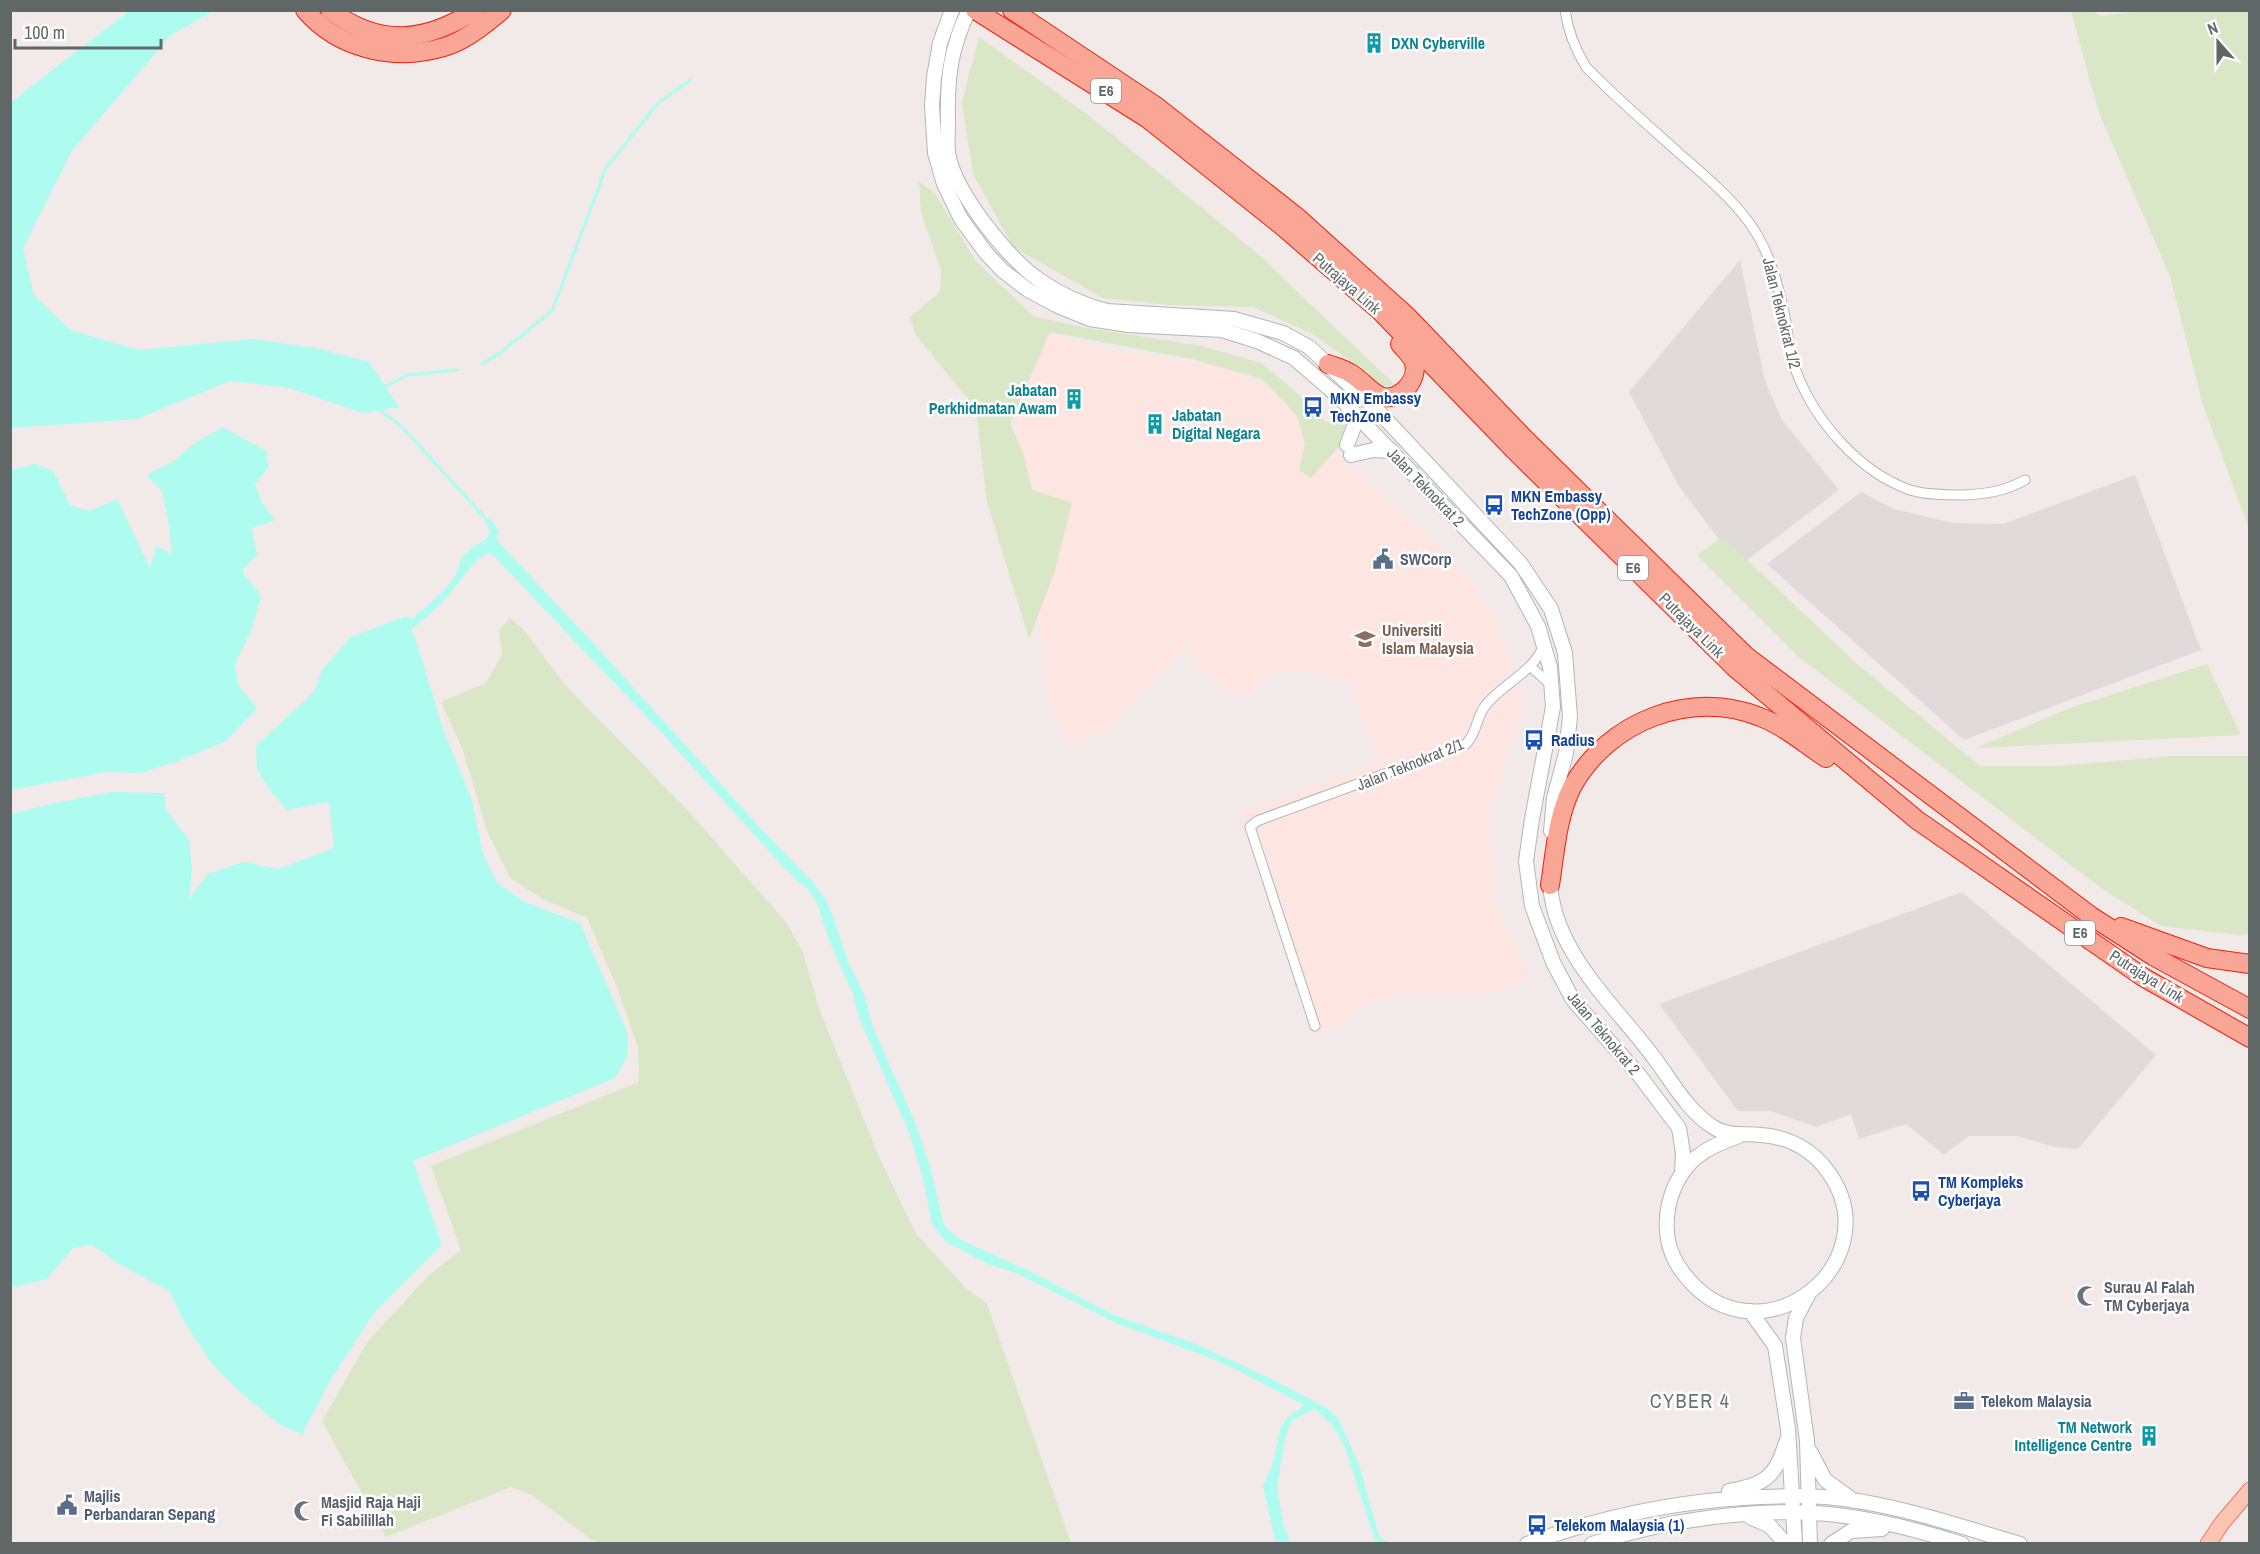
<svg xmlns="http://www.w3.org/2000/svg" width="2260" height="1554" font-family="'Archivo Narrow',sans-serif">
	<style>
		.commercial { fill: #fde6e1 }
		.industrial { fill: #e0dbda }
		.green { fill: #d9e7c6 }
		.water { fill: #adfcef }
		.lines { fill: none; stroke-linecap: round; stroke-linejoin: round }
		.stream { stroke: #adfcef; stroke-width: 3 }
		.minor-casing { stroke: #b0b7b7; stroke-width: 11 }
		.secondary-casing { stroke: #b0b7b8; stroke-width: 16 }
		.primary-casing { stroke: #ed7665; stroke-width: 17 }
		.motorway-casing { stroke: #f01f09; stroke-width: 20 }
		.minor { stroke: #fff; stroke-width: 9 }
		.secondary { stroke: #fff; stroke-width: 14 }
		.primary { stroke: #fcc4b2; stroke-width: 15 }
		.motorway { stroke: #f9a697; stroke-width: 18 }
		.labels { text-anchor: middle; stroke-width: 5; stroke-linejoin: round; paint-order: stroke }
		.shield { fill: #fff; stroke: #8f9595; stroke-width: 1.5 }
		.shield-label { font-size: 15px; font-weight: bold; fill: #5f6867 }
		.culture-label { font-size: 16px; font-weight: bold; fill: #0d838f; stroke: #fff; text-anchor: start }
		.street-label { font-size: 16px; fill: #5f6867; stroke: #fff }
		.transit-label { font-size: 16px; font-weight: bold; fill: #164399; stroke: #fff; text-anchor: start }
		.service-label { font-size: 16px; font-weight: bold; fill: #4e5e75; stroke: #fff; text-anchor: start }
		.education-label { font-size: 16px; font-weight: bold; fill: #785e54; stroke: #fff; text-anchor: start }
		.worship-label { font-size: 16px; font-weight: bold; fill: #5b616d; stroke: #fff; text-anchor: start }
		.quarter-label { font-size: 20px; letter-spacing: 1.5px; fill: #6b7474; stroke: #fff }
	</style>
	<rect width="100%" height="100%" fill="#f1eae8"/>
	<polygon class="commercial" points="1037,331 1110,350 1231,368 1291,403 1358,471 1451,557 1494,613 1524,704 1491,810 1494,900 1530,978 1479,996 1412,994 1372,1002 1316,1038 1241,812 1378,762 1349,682 1304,671 1274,671 1247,694 1227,691 1199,669 1190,652 1198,635 1104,732 1068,745 1050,712 1014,402"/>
	<g class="industrial">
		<polygon points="1740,260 1765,381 1782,420 1839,490 1739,566 1678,485 1629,392"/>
		<polygon points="2135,475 2201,650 1964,740 1767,564 1861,492 1894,509 1953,523 2003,524"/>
		<polygon points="1962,892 2156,1055 2078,1149 2055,1147 2017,1136 1969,1136 1944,1155 1906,1124 1859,1139 1851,1114 1816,1127 1771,1111 1738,1111 1659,1004"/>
	</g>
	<g class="green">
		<polygon points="2150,10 2249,11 2249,528 2203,405 2170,276 2099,113 2071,11 2092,11 2101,16"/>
		<polygon points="979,37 1087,114 1258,254 1395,385 1378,387 1367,373 1313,334 1253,307 1170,305 1103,298 1013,247 973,174 962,102"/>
		<polygon points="919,182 935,193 975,260 1033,316 1087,328 1202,346 1261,363 1295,391 1326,422 1345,421 1344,441 1311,478 1299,470 1305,444 1297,416 1262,379 1192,359 1050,332 1010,424 1023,452 1032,490 1072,503 1054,574 1029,639 987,502 976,409 916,335 910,317 940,292 941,270 921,212"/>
		<polygon points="1723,537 1856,663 1980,766 2058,766 2173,756 2249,756 2249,934 2240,935 2161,926 2101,888 1800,658 1697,555"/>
		<polygon points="510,618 524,630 565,685 681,803 786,922 803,952 819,1009 879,1157 916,1234 966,1288 987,1304 1071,1543 596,1543 532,1495 511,1487 386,1537 322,1421 368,1341 429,1275 461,1250 431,1166 639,1082 638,1048 617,987 587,918 545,900 510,878 487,831 463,750 441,702 486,683 502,655 499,630"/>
		<polygon points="2207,664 2241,735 1976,748 2070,708"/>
	</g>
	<g class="water">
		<polygon points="129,11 213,11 170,36 72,151 23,248 34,295 70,330 139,350 253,339 317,348 369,362 399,407 363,413 289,388 230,381 137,419 11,428 11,102"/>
		<polygon points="223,427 266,451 269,467 255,484 262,503 275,520 252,528 257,555 242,571 261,596 253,626 235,665 239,686 257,708 226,741 176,762 140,773 107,772 11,790 11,470 35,464 53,471 70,505 90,511 117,499 150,568 156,546 172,554 169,525 162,491 146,475 173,462 195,443"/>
		<path d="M491,519L500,532L496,539L503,547L593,643L765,833L812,881L826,900L833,916L849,964L864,994L873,1027L916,1125L931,1169L943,1221L947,1229L963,1241L1031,1272L1114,1315L1196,1344L1274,1380L1330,1410L1339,1420L1359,1465L1379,1536C1388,1546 1401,1541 1413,1543H1376L1345,1448C1337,1430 1329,1420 1314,1409L1294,1419L1290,1424L1285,1439L1278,1480V1495L1284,1526L1291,1543H1276L1263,1486L1271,1469L1281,1427L1287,1418L1304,1405L1233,1368L1203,1355L1118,1324L1016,1273L988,1264L945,1241L932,1224L923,1179L910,1135L858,1015L853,994L828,938L818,905L808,889L790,874L661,732L494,556L488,553L476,561L442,603L411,630L417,643L443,729L472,800L483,854L497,883L525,902L580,923L628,1034L627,1057L615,1078L413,1161L442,1245L373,1314L332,1378L302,1434L279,1424L242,1394L212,1364L183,1320L169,1291L115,1262L93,1245L73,1248L47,1279L11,1288V814L50,804L112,792L164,793L166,810L189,840L192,869L189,899L208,874L243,862L278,869L334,848L329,802L287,810L269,789L257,769L256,746L314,692L322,670L351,637L404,617L415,618V615C427,608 450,586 456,574C458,570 459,564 461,560C466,550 477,544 486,540L490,532L486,522Z"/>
	</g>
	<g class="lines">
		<g class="stream">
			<polyline points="482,364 500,353 552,311 606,168 659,102 691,80"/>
			<polyline points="382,388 408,375 458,370"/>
			<polyline points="378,409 402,427 488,521"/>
		</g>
		<g class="minor-casing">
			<g id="minor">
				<path d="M1565,10C1568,32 1575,49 1586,67C1616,98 1648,125 1680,154C1704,175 1729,196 1748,221C1770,250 1779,287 1786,322C1788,339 1790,356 1796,371C1815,421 1859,472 1910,490C1926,495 1947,495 1964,495C1987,494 2005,491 2025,480"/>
				<polyline points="1530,666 1552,686"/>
				<path d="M1315,1026L1250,827L1257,821L1466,744C1477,733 1476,718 1485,706C1502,684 1534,672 1544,645"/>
			</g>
		</g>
		<g class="secondary-casing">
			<g id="secondary">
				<polyline points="952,10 940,43 934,77 932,105 935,153 944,184 961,219 986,253 1003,271 1028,290 1058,306 1090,319 1128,325 1222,330 1257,341 1294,358 1339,397 1511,576 1538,626 1550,667 1553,707 1532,819 1526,861 1532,906 1553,962 1573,1000 1639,1075 1679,1128 1683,1153 1682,1173"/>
				<path d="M969,10C950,49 947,79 948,121C948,132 947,143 948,153C954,191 1009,261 1041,281C1061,295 1084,305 1107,311L1234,319L1283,333L1309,347L1380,413L1521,564L1551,609L1565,653L1570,717L1566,753L1554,798L1551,831"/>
				<polyline points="1347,445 1355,424 1355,414"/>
				<polyline points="1351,455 1373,450 1392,451"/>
				<path d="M1550,878C1550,949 1615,1005 1655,1059C1673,1083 1687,1110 1713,1127C1728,1137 1744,1133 1761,1135C1789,1137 1813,1150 1829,1173C1894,1266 1751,1374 1679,1267C1656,1233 1667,1180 1698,1156C1711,1146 1724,1141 1739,1136"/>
				<polyline points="1808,1295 1796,1318 1793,1338 1807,1441 1810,1544"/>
				<polyline points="1750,1311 1775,1346 1788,1429 1795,1544"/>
				<polyline points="1811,1453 1825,1480 1850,1498"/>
				<path d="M1729,1491C1763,1485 1776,1478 1786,1442"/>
				<polyline points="1750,1517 1770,1526 1786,1544"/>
				<path d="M1527,1544C1603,1516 1681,1500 1762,1497C1790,1496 1817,1495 1844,1499C1904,1507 1962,1527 2020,1544"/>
				<path d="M1592,1544C1664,1520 1761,1506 1837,1515C1879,1520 1922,1531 1962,1544"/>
				<polyline points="1831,1544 1851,1531 1882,1529"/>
			</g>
		</g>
		<g class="primary-casing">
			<polyline id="primary" points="2208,1544 2222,1523 2250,1490"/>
		</g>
		<g class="motorway-casing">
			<g id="motorway">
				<path d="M305,10C338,49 395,62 444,47C465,41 485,25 502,10"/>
				<path d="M330,10C380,48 426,42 476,10"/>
				<polyline points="975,10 1148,119 1282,226 1380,311 1514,450 1734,667 1917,820 2143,977 2250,1038"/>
				<polyline points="1012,10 1156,106 1296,216 1407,316 1526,440 1746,656 2091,916 2153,956 2250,1009"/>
				<path d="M1328,364C1336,367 1344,369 1350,373C1361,379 1368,390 1380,396C1398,403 1419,381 1414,363C1412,356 1405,350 1400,344"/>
				<path d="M1550,885C1555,853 1557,817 1572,787C1608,721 1691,689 1760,717C1784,726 1805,744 1826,758"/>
				<polyline points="2121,927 2207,958 2250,964"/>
			</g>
		</g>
		<use href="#minor" class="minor"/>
		<use href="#secondary" class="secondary"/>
		<use href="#primary" class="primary"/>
		<use href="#motorway" class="motorway"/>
	</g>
	<defs>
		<g id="building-bare" transform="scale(1.62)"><path d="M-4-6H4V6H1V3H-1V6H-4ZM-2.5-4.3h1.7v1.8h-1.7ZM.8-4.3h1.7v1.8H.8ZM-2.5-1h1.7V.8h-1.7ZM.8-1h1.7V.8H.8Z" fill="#0f9aa8" stroke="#fff" stroke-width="2.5" paint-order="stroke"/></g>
		<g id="bus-bare" transform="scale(1.62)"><path d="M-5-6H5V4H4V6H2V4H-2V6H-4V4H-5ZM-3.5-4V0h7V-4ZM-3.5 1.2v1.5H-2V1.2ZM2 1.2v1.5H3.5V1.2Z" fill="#1a4fb4" stroke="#fff" stroke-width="2.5" paint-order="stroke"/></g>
		<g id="civic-bare" transform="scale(1.62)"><path d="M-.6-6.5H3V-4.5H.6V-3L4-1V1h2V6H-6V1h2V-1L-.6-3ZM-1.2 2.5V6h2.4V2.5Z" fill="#5c6f8a" stroke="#fff" stroke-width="2.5" paint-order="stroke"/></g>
		<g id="university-bare" transform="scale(1.62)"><path d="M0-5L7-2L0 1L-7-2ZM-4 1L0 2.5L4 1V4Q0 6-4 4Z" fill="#8d6e63" stroke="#fff" stroke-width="2.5" paint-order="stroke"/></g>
		<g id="mosque-bare" transform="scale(1.62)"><path d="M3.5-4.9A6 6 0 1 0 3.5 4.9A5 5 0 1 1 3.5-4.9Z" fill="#6b7280" stroke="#fff" stroke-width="2.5" paint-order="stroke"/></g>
		<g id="office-bare" transform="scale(1.62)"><path d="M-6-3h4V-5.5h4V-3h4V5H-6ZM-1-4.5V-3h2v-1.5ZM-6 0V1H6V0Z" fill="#5c6f8a" stroke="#fff" stroke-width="2.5" paint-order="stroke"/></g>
	</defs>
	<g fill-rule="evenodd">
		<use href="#building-bare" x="1374" y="43"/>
		<use href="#building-bare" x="1074" y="399"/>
		<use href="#bus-bare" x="1313" y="407"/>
		<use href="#building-bare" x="1155" y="424"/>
		<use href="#bus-bare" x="1494" y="505"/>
		<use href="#civic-bare" x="1383" y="559"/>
		<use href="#university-bare" x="1365" y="639"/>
		<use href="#bus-bare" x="1534" y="740"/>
		<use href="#bus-bare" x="1921" y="1191"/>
		<use href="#mosque-bare" x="2087" y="1296"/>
		<use href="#office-bare" x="1964" y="1401"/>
		<use href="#building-bare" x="2149" y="1436"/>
		<use href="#civic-bare" x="67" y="1505"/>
		<use href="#mosque-bare" x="304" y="1511"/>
		<use href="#bus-bare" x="1537" y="1525"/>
	</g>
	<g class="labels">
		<g class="shield">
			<rect x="1091" y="79" width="30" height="24" rx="4.5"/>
			<rect x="1618" y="556" width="30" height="24" rx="4.5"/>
			<rect x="2065" y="921" width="30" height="24" rx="4.5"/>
		</g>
		<g class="shield-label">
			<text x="1106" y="96">E6</text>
			<text x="1633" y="573">E6</text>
			<text x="2080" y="938">E6</text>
		</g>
		<g class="culture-label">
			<text x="1391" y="49">DXN Cyberville</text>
			<text x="1057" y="396" text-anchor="end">Jabatan<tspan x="1057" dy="18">Perkhidmatan Awam</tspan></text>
			<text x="1172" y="421">Jabatan<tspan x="1172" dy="18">Digital Negara</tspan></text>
			<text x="2132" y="1433" text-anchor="end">TM Network<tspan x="2132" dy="18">Intelligence Centre</tspan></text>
		</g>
		<g class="street-label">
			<text transform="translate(1347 283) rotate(41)" y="6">Putrajaya Link</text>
			<text transform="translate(1782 313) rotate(76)" y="6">Jalan Teknokrat 1/2</text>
			<text transform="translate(1426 487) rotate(46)" y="6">Jalan Teknokrat 2</text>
			<text transform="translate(1692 625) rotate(45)" y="6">Putrajaya Link</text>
			<text transform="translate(1410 764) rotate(-22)" y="6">Jalan Teknokrat 2/1</text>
			<text transform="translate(2147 976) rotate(32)" y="6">Putrajaya Link</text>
			<text transform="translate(1604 1033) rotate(50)" y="6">Jalan Teknokrat 2</text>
		</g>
		<g class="transit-label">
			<text x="1330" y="404">MKN Embassy<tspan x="1330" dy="18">TechZone</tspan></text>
			<text x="1511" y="502">MKN Embassy<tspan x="1511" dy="18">TechZone (Opp)</tspan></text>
			<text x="1551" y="746">Radius</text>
			<text x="1938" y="1188">TM Kompleks<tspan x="1938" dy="18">Cyberjaya</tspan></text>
			<text x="1554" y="1531">Telekom Malaysia (1)</text>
		</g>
		<g class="service-label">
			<text x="1400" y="565">SWCorp</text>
			<text x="1981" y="1407">Telekom Malaysia</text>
			<text x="84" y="1502">Majlis<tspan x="84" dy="18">Perbandaran Sepang</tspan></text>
		</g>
		<g class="education-label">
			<text x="1382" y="636">Universiti<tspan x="1382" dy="18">Islam Malaysia</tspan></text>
		</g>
		<g class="worship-label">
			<text x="2104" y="1293">Surau Al Falah<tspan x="2104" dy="18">TM Cyberjaya</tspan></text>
			<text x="321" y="1508">Masjid Raja Haji<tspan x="321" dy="18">Fi Sabilillah</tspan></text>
		</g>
		<g class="quarter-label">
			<text x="1690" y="1408">CYBER 4</text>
		</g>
	</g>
	<rect width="2260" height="1554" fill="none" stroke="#5f6867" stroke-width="24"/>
	<g transform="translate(2218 42) rotate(339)" stroke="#ffffff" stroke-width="4.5" paint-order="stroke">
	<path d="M0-4.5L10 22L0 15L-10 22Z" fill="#5f6867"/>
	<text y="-9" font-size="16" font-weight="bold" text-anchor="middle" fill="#5f6867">N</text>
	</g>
	<path d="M15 39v9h146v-9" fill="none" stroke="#5f6867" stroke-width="3"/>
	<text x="24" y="39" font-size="18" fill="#5f6867" stroke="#ffffff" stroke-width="4.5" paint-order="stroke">100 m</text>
</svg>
